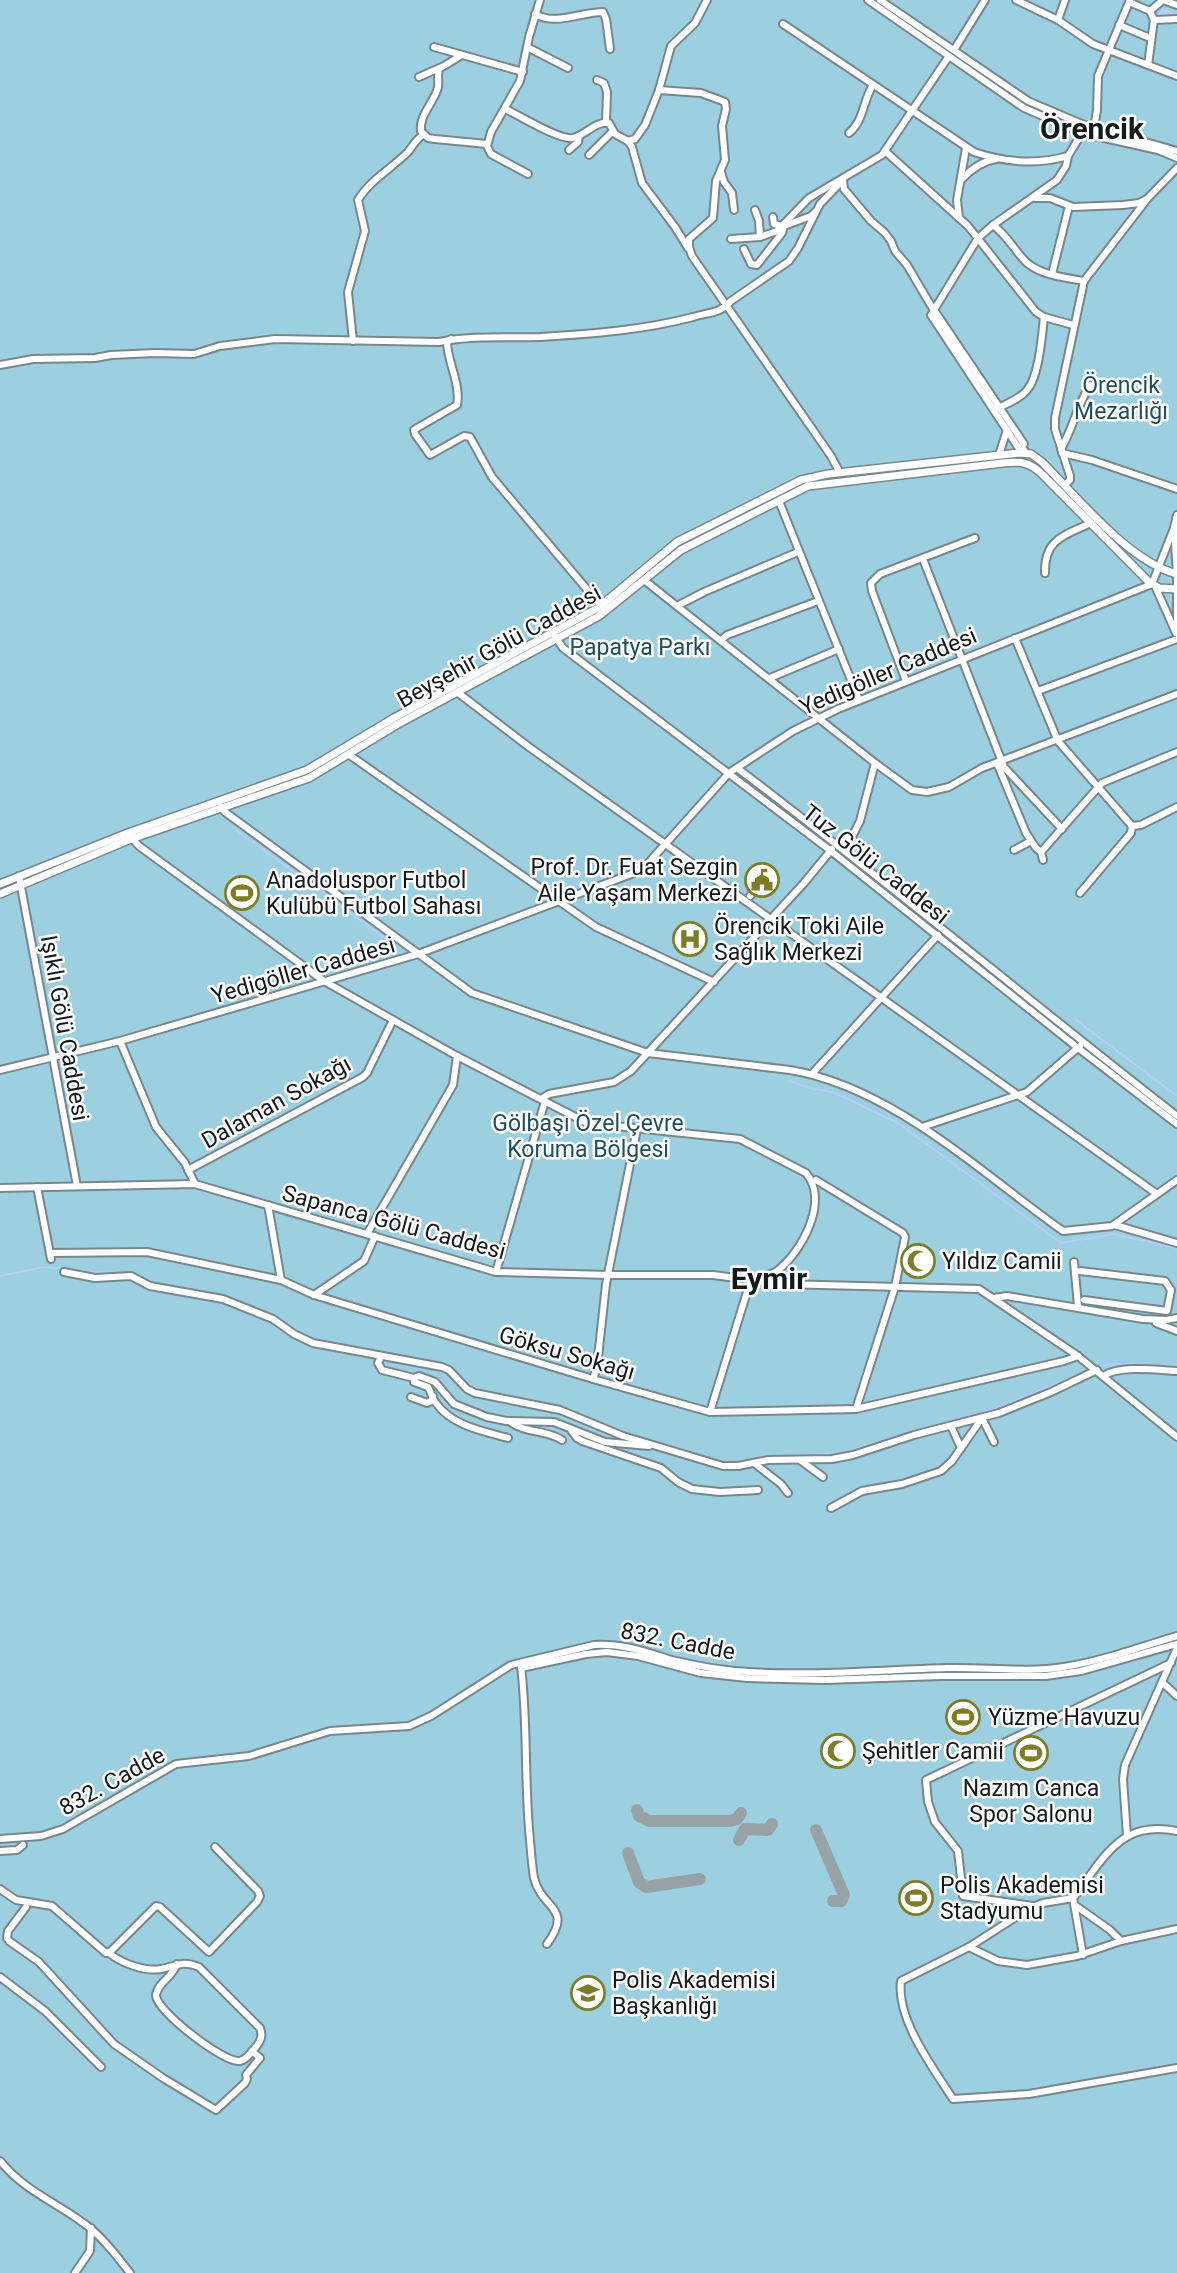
<svg xmlns="http://www.w3.org/2000/svg" width="1177" height="2273" font-family="Roboto,sans-serif">
	<style>
		.green { fill: #9ccfdf }
		.lines { fill: none; stroke-linecap: round; stroke-linejoin: round }
		.stream { stroke: #b6cdf8; stroke-width: 2 }
		.river { stroke: #b6cdf8; stroke-width: 9 }
		.taxiway { stroke: #96a2a6; stroke-width: 12 }
		.minor-casing { stroke: #78878c; stroke-width: 10 }
		.major-casing { stroke: #78878c; stroke-width: 10 }
		.minor { stroke: #fff; stroke-width: 6 }
		.major { stroke: #fff; stroke-width: 7 }
		.labels { text-anchor: middle; stroke-width: 5; stroke-linejoin: round; paint-order: stroke }
		.park-label { font-size: 23px; fill: #1e4f5d; stroke: #fff }
		.street-label { font-size: 23px; fill: #13191b; stroke: #fff }
		.poi-label { font-size: 23px; fill: #13191b; stroke: #fff; text-anchor: start }
		.district-label { font-size: 30px; font-weight: bold; fill: #13191b; stroke: #fff }
	</style>
	<rect width="100%" height="100%" fill="#deeff4"/>
	<rect class="green" x="0" y="0" width="1177" height="2273"/>
	<g class="lines">
		<g class="stream">
			<polyline points="236,830 393,944 395,954"/>
			<polyline points="1076,1020 1177,1096"/>
			<polyline points="789,1081 813,1089 833,1092 898,1123 1061,1243 1113,1234 1177,1248"/>
			<polyline points="80,1272 132,1273 146,1281"/>
			<polyline points="0,1276 44,1267 64,1269"/>
			<polyline points="154,1284 176,1288"/>
			<polyline points="185,1289 235,1299 270,1314"/>
			<polyline points="281,1321 303,1335"/>
			<path d="M311,1338L439,1363C456,1368 464,1384 480,1390C505,1399 533,1399 558,1406"/>
			<polyline points="1095,1368 1111,1364 1177,1366"/>
			<polyline points="563,1408 627,1433 727,1463 769,1457 842,1453 909,1433"/>
			<polyline points="918,1431 995,1409 1090,1370"/>
		</g>
		<polyline class="river" points="1164,14 1177,17"/>
		<g class="taxiway">
			<polyline points="637,1810 639,1816 649,1821 730,1821 737,1819 741,1813"/>
			<polyline points="816,1830 844,1895 841,1901 833,1901"/>
			<polyline points="739,1840 745,1829 768,1830 772,1824"/>
			<polyline points="628,1853 639,1882 646,1887 700,1879"/>
		</g>
		<g class="minor-casing">
			<g id="minor">
				<polyline points="868,0 1024,108 1082,133 1158,150 1177,158"/>
				<polyline points="880,0 1028,101 1082,124 1177,151"/>
				<polyline points="1016,0 1058,20 1093,44 1177,76"/>
				<polyline points="1163,0 1177,5"/>
				<polyline points="1129,2 1150,11"/>
				<path d="M535,14C556,26 580,12 603,12L606,19L610,49"/>
				<polyline points="1058,20 1065,0"/>
				<polyline points="1154,20 1177,19"/>
				<path d="M783,24L974,152C1004,162 1037,165 1068,156"/>
				<polyline points="1119,25 1150,38"/>
				<polyline points="434,47 523,72"/>
				<polyline points="527,47 568,68"/>
				<polyline points="954,50 985,0"/>
				<polyline points="1148,65 1154,20 1150,11 1163,0"/>
				<path d="M439,69C437,75 439,80 438,87C435,102 419,114 421,131L428,138L435,139L487,144"/>
				<polyline points="419,77 444,66 460,56"/>
				<polyline points="597,80 604,83 607,92 606,122"/>
				<polyline points="659,90 701,93 725,102 726,109 722,126 725,160 716,181 713,218 689,239 689,247 692,256 831,456 840,473"/>
				<path d="M505,109C519,115 560,141 573,138C586,135 595,121 609,123L615,134L628,141L632,147L642,183L675,227L688,248"/>
				<polyline points="1094,128 1097,110 1098,76 1130,0"/>
				<path d="M849,133C864,121 863,100 873,85"/>
				<polyline points="628,141 635,139 645,125 659,90 671,46 695,23 707,0"/>
				<polyline points="569,150 578,142 579,136"/>
				<polyline points="885,151 968,226 1036,312 1044,317 1073,325"/>
				<polyline points="589,155 613,131"/>
				<polyline points="721,172 724,182 732,193 734,210"/>
				<polyline points="528,174 491,154 487,146 491,132 520,81 529,37 540,0"/>
				<polyline points="843,180 844,189 871,221 884,232 891,241 895,251 907,265 930,304 1024,444 1021,446"/>
				<path d="M961,180C970,170 983,161 996,159"/>
				<polyline points="1035,198 1050,198 1073,207 1123,205 1139,203 1147,199"/>
				<polyline points="755,210 759,221 760,237"/>
				<polyline points="773,217 774,224 782,226"/>
				<polyline points="959,218 957,200 966,148"/>
				<path d="M993,225C1007,235 1014,250 1026,262C1040,275 1066,278 1084,281"/>
				<polyline points="731,239 760,237 777,231 809,198 882,155 949,56"/>
				<polyline points="744,249 751,264 757,265 782,233 784,226 811,216 815,212"/>
				<polyline points="1052,274 1069,206"/>
				<path d="M451,339L447,343C448,363 461,385 457,405L417,428L414,430L415,434L430,455L464,436L470,437L492,477L601,606"/>
				<path d="M353,341L348,292L365,231L358,200C370,180 392,168 408,152C413,146 416,139 423,135"/>
				<path d="M0,365L33,359L95,358L111,355L155,353L194,354L220,346L275,339L439,342C472,335 506,338 540,337C591,334 644,330 693,317C709,312 720,314 731,301L789,261L798,248L820,204L843,180"/>
				<path d="M998,408C1008,403 1020,399 1027,390C1039,377 1042,335 1044,317"/>
				<path d="M1061,449C1073,428 1077,406 1090,385"/>
				<polyline points="1026,453 1021,446 1018,447 931,315 978,238 993,225 1057,180 1066,166 1068,156 1082,133"/>
				<polyline points="1062,453 1092,460 1177,489"/>
				<polyline points="999,455 1007,430"/>
				<polyline points="1065,485 1070,480 1070,476 1055,429 1055,418 1084,281 1148,198 1177,168"/>
				<polyline points="779,501 859,700"/>
				<polyline points="1174,528 1177,574 1177,633"/>
				<polyline points="923,559 1004,767 1062,829"/>
				<path d="M1045,573C1044,539 1065,535 1091,523"/>
				<polyline points="644,580 875,763 912,790 927,792 949,787 982,768 1177,694"/>
				<polyline points="1155,586 1176,633"/>
				<polyline points="677,606 704,592 798,552"/>
				<polyline points="554,635 563,648 831,851 1078,1048 1177,1124"/>
				<polyline points="1015,638 1058,741 1132,826"/>
				<polyline points="721,640 727,635 818,601"/>
				<polyline points="770,678 839,649"/>
				<polyline points="906,681 872,591 871,583 880,574 975,538"/>
				<polyline points="1038,691 1177,639"/>
				<polyline points="457,692 529,747 1157,1194"/>
				<polyline points="348,754 596,927 714,982"/>
				<polyline points="997,763 1026,833 1036,848 1041,852"/>
				<path d="M737,768C886,880 1029,1001 1177,1116"/>
				<path d="M221,807L225,812L472,993L648,1053L790,1070C892,1087 981,1173 1063,1231L1112,1226L1177,1180"/>
				<polyline points="1132,826 1141,825 1177,807"/>
				<path d="M129,835L139,846L324,981L457,1056L587,1123L740,1139L806,1173C830,1201 801,1253 777,1271C771,1275 763,1276 756,1278"/>
				<polyline points="845,838 853,835 860,821 875,763"/>
				<polyline points="1014,850 1031,841"/>
				<polyline points="1043,860 1041,852 1102,783 1177,752"/>
				<polyline points="19,876 77,1186"/>
				<polyline points="1080,893 1131,833 1132,826"/>
				<polyline points="750,896 759,885"/>
				<polyline points="120,1041 156,1127 185,1163 195,1184"/>
				<polyline points="0,1070 120,1041 418,954 642,870 729,773 793,731 838,709 1152,584 1174,528 1177,515"/>
				<polyline points="812,1074 938,935"/>
				<polyline points="541,1099 549,1094 614,1082 631,1071 804,883 832,849"/>
				<polyline points="922,1127 1027,1092 1080,1046"/>
				<polyline points="188,1170 363,1077 367,1073 393,1020"/>
				<polyline points="816,1180 903,1233 905,1237 895,1287 856,1409"/>
				<polyline points="37,1187 51,1259"/>
				<polyline points="0,1188 195,1184 496,1272 609,1275 713,1275 782,1284 979,1289 1078,1356 1177,1437"/>
				<polyline points="268,1205 281,1280"/>
				<polyline points="1115,1225 1177,1243"/>
				<polyline points="367,1234 453,1085 457,1056"/>
				<polyline points="50,1253 147,1252 281,1280 314,1295 593,1379 710,1412 856,1409 1064,1361 1078,1356"/>
				<polyline points="1074,1262 1078,1306"/>
				<polyline points="1080,1271 1165,1281 1171,1290 1167,1311 1084,1300"/>
				<polyline points="64,1272 95,1278 131,1276 150,1286 223,1299 273,1319 294,1334 313,1343 442,1367 449,1370 467,1389 475,1393 560,1410 623,1436 723,1466 738,1466 768,1460 832,1459 853,1455 914,1435 999,1413 1051,1392 1097,1370"/>
				<polyline points="496,1272 545,1101"/>
				<polyline points="314,1295 364,1261 375,1236"/>
				<polyline points="994,1298 1007,1296 1143,1319 1166,1320 1177,1318"/>
				<polyline points="1156,1323 1177,1331"/>
				<polyline points="381,1357 378,1363 382,1370 414,1378"/>
				<path d="M1104,1376C1118,1365 1159,1370 1177,1371"/>
				<polyline points="593,1379 597,1367 606,1284 637,1129"/>
				<polyline points="411,1397 427,1403 431,1401 433,1396"/>
				<polyline points="710,1412 751,1279"/>
				<path d="M509,1421C525,1434 546,1429 562,1440"/>
				<polyline points="951,1426 961,1448"/>
				<polyline points="571,1430 577,1438 582,1441 661,1468 678,1482 692,1489 720,1492 758,1490"/>
				<path d="M508,1438C483,1431 452,1426 436,1403C432,1398 431,1392 428,1387L414,1382V1378L419,1376L435,1382L454,1404L487,1417L506,1421L554,1422L605,1442L649,1446"/>
				<polyline points="800,1460 823,1477"/>
				<polyline points="754,1463 781,1484 788,1493"/>
				<polyline points="831,1508 862,1491 902,1484 941,1471 952,1461 982,1418 994,1442"/>
				<path d="M521,1666C528,1724 524,1783 530,1840C531,1853 532,1866 534,1878C542,1910 574,1907 547,1944"/>
				<polyline points="521,1668 586,1654 607,1652 638,1656 701,1673 747,1678 825,1680 941,1676 1046,1676 1081,1671 1177,1644"/>
				<polyline points="1163,1683 1177,1696"/>
				<polyline points="1127,1836 1123,1779 1125,1765 1177,1648"/>
				<path d="M0,1839L41,1836L63,1829L176,1764L249,1756L330,1731L409,1726L431,1716L511,1665L594,1645C622,1643 646,1652 672,1660C693,1665 714,1669 735,1671C806,1677 877,1670 947,1668C986,1667 1026,1673 1064,1667C1102,1661 1140,1647 1177,1636"/>
				<polyline points="0,1851 17,1850 23,1845"/>
				<polyline points="0,1889 16,1900 52,1906 106,1953 111,1951 156,1906 160,1907 209,1952 257,1902 260,1896 258,1891 215,1847"/>
				<polyline points="1073,1898 1083,1955"/>
				<polyline points="1033,1906 963,1896 958,1851 935,1822 928,1802 926,1780 1171,1663"/>
				<polyline points="1076,1906 1110,1930 1121,1941"/>
				<polyline points="26,1907 8,1931 7,1938 9,1941 39,1962 114,2044 163,2078 216,2110 245,2083 247,2079 246,2075 260,2058 252,2051"/>
				<path d="M1177,1929L1121,1941L1077,1956L1027,1965L998,1961L969,1947L901,1981C896,2019 933,2068 953,2099L1029,2094L1177,2068"/>
				<path d="M969,1947L1030,1908L1043,1903L1073,1898C1081,1890 1086,1880 1093,1871C1116,1839 1136,1823 1177,1831"/>
				<path d="M109,1953C121,1963 145,1972 161,1969C177,1966 182,1960 199,1967L260,2028C263,2036 261,2041 255,2048C251,2053 245,2061 239,2061C224,2063 155,2010 156,1995C158,1982 173,1977 177,1964"/>
				<polyline points="0,1977 45,2011 101,2067"/>
				<path d="M0,2161C25,2191 52,2200 82,2222C101,2235 116,2255 130,2273"/>
				<polyline points="75,2273 90,2251 91,2228"/>
			</g>
		</g>
		<g class="major-casing">
			<g id="major">
				<path d="M0,884L128,833L307,770L394,718L598,608L677,542L801,480L828,474L1019,453L1031,454L1042,462C1077,497 1129,562 1177,574"/>
				<path d="M0,894L131,839L309,778L398,724L599,616L681,550L808,486L1003,463C1021,461 1030,462 1043,475L1148,581L1159,588L1177,589"/>
			</g>
		</g>
		<use href="#minor" class="minor"/>
		<use href="#major" class="major"/>
	</g>
	<defs>
		<g id="civic-ring" transform="scale(1.75)"><circle r="9.5" fill="#fff" stroke="#7c7d26" stroke-width="1.5"/><path d="M-.6-6.5H3V-4.5H.6V-3L4-1V1h2V6H-6V1h2V-1L-.6-3ZM-1.2 2.5V6h2.4V2.5Z" fill="#7c7d26"/></g>
		<g id="stadium-ring" transform="scale(1.75)"><circle r="9.5" fill="#fff" stroke="#7c7d26" stroke-width="1.5"/><path d="M0-5a6.5 5 0 1 0 0 10a6.5 5 0 1 0 0-10ZM-3.5-1.8h7v3.6h-7Z" fill="#7c7d26"/></g>
		<g id="hospital-ring" transform="scale(1.75)"><circle r="9.5" fill="#fff" stroke="#7c7d26" stroke-width="1.5"/><path d="M-5-5h3v3.5h4V-5h3V5h-3V1.5h-4V5h-3Z" fill="#7c7d26"/></g>
		<g id="mosque-ring" transform="scale(1.75)"><circle r="9.5" fill="#fff" stroke="#7c7d26" stroke-width="1.5"/><path d="M3.5-4.9A6 6 0 1 0 3.5 4.9A5 5 0 1 1 3.5-4.9Z" fill="#7c7d26"/></g>
		<g id="university-ring" transform="scale(1.75)"><circle r="9.5" fill="#fff" stroke="#7c7d26" stroke-width="1.5"/><path d="M0-5L7-2L0 1L-7-2ZM-4 1L0 2.5L4 1V4Q0 6-4 4Z" fill="#7c7d26"/></g>
	</defs>
	<g fill-rule="evenodd">
		<use href="#civic-ring" x="762" y="880"/>
		<use href="#stadium-ring" x="242" y="893"/>
		<use href="#hospital-ring" x="690" y="939"/>
		<use href="#mosque-ring" x="918" y="1261"/>
		<use href="#stadium-ring" x="963" y="1717"/>
		<use href="#mosque-ring" x="838" y="1751"/>
		<use href="#stadium-ring" x="1031" y="1753"/>
		<use href="#stadium-ring" x="916" y="1898"/>
		<use href="#university-ring" x="588" y="1993"/>
	</g>
	<g class="labels">
		<g class="park-label">
			<text x="1121" y="393">Örencik<tspan x="1121" dy="26">Mezarlığı</tspan></text>
			<text x="640" y="655">Papatya Parkı</text>
			<text x="588" y="1131">Gölbaşı Özel Çevre<tspan x="588" dy="26">Koruma Bölgesi</tspan></text>
		</g>
		<g class="street-label">
			<text transform="translate(499 646) rotate(-29)" y="8">Beyşehir Gölü Caddesi</text>
			<text transform="translate(888 671) rotate(-23)" y="8">Yedigöller Caddesi</text>
			<text transform="translate(876 864) rotate(38)" y="8">Tuz Gölü Caddesi</text>
			<text transform="translate(303 970) rotate(-16)" y="8">Yedigöller Caddesi</text>
			<text transform="translate(65 1028) rotate(80)" y="8">Işıklı Gölü Caddesi</text>
			<text transform="translate(276 1102) rotate(-29)" y="8">Dalaman Sokağı</text>
			<text transform="translate(394 1222) rotate(15)" y="8">Sapanca Gölü Caddesi</text>
			<text transform="translate(567 1353) rotate(16)" y="8">Göksu Sokağı</text>
			<text transform="translate(678 1641) rotate(11)" y="8">832. Cadde</text>
			<text transform="translate(112 1781) rotate(-29)" y="8">832. Cadde</text>
		</g>
		<g class="poi-label">
			<text x="738" y="875" text-anchor="end">Prof. Dr. Fuat Sezgin<tspan x="738" dy="26">Aile Yaşam Merkezi</tspan></text>
			<text x="266" y="888">Anadoluspor Futbol<tspan x="266" dy="26">Kulübü Futbol Sahası</tspan></text>
			<text x="714" y="934">Örencik Toki Aile<tspan x="714" dy="26">Sağlık Merkezi</tspan></text>
			<text x="942" y="1269">Yıldız Camii</text>
			<text x="988" y="1725">Yüzme Havuzu</text>
			<text x="862" y="1759">Şehitler Camii</text>
			<text x="1031" y="1796" text-anchor="middle">Nazım Canca<tspan x="1031" dy="26">Spor Salonu</tspan></text>
			<text x="940" y="1893">Polis Akademisi<tspan x="940" dy="26">Stadyumu</tspan></text>
			<text x="612" y="1988">Polis Akademisi<tspan x="612" dy="26">Başkanlığı</tspan></text>
		</g>
		<g class="district-label">
			<text x="1092" y="139">Örencik</text>
			<text x="769" y="1289">Eymir</text>
		</g>
	</g>
</svg>
